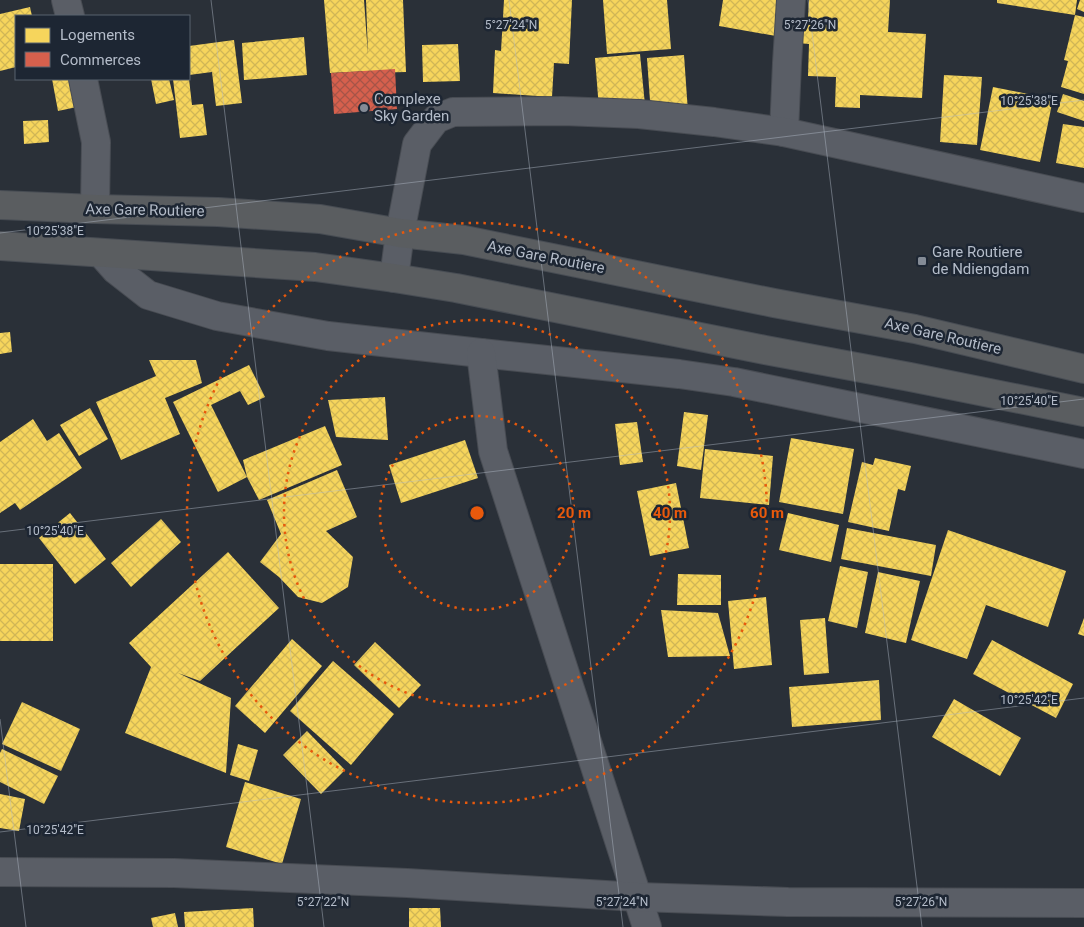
<svg xmlns="http://www.w3.org/2000/svg" width="1084" height="927" font-family="Roboto,sans-serif">
	<style>
		.homes { fill: url(#homes-cross-hatch) }
		.shops { fill: url(#shops-cross-hatch) }
		.lines { fill: none; stroke-linecap: round; stroke-linejoin: round }
		.street-casing { stroke: #484c53; stroke-width: 30 }
		.highway-casing { stroke: #474c53; stroke-width: 30 }
		.street { stroke: #5a5e66; stroke-width: 28 }
		.highway { stroke: #5a5d60; stroke-width: 28 }
		.ticks { fill: none; stroke: #b4bcc9; stroke-width: 1; stroke-opacity: 0.45 }
		.ring { fill: none; stroke: #e8590c; stroke-width: 2.5; stroke-dasharray: 2.5 5 }
		.poi-dot { fill: #848b96; stroke: #1d2633; stroke-width: 2 }
		.labels { text-anchor: middle; stroke-width: 5; stroke-linejoin: round; paint-order: stroke }
		.poi-label { font-size: 15px; fill: #b4bcc9; stroke: #1d2633; text-anchor: start }
		.street-label { font-size: 15px; fill: #b4bcc9; stroke: #1d2633 }
		.ticks-label { font-size: 12px; text-anchor: middle; fill: #b4bcc9; stroke: #1d2633; stroke-width: 5; stroke-linejoin: round; paint-order: stroke }
		.centre { fill: #e8590c; stroke: #1d2633; stroke-width: 2.5 }
		.ring-label { font-size: 15px; text-anchor: middle; font-weight: bold; fill: #e8590c; stroke: #1d2633; stroke-width: 5; stroke-linejoin: round; paint-order: stroke }
	</style>
	<defs>
		<pattern id="homes-cross-hatch" width="8" height="8" patternUnits="userSpaceOnUse" patternTransform="scale(1.25)"><rect width="8" height="8" fill="#f6d55c"/><path d="M0 0l8 8M0 8l8-8" fill="none" stroke="#d0b656"/></pattern>
		<pattern id="shops-cross-hatch" width="8" height="8" patternUnits="userSpaceOnUse" patternTransform="scale(1.25)"><rect width="8" height="8" fill="#d6604d"/><path d="M0 0l8 8M0 8l8-8" fill="none" stroke="#a65448"/></pattern>
	</defs>
	<rect width="100%" height="100%" fill="#2a3038"/>
	<g class="homes">
		<polygon points="324,0 364,0 368,55 366,0 403,0 406,72 369,73 369,71 330,73"/>
		<polygon points="504,0 572,0 569,64 554,63 552,97 493,93 495,50 501,51"/>
		<polygon points="603,0 667,0 671,49 607,54"/>
		<polygon points="723,0 783,0 776,36 719,26"/>
		<polygon points="809,0 890,0 888,32 926,34 922,98 860,95 860,108 835,107 836,77 808,76 809,44 796,43 797,18 808,19"/>
		<polygon points="997,0 1077,0 1075,15 997,3"/>
		<polygon points="1080,0 1084,0 1084,12 1077,9"/>
		<polygon points="30,7 32,16 16,16 16,67 0,71 0,14"/>
		<polygon points="1075,15 1084,17 1084,65 1075,63 1084,65 1084,94 1061,87 1068,61 1064,60"/>
		<polygon points="304,37 307,75 244,80 242,43"/>
		<polygon points="234,40 242,103 216,106 212,72 189,75 189,46"/>
		<polygon points="458,44 460,81 423,82 422,45"/>
		<polygon points="640,54 645,105 599,109 595,58"/>
		<polygon points="684,55 688,112 651,115 647,58"/>
		<polygon points="944,75 982,77 977,145 940,142"/>
		<polygon points="52,79 71,79 77,107 58,111"/>
		<polygon points="151,79 169,79 174,100 156,104"/>
		<polygon points="173,79 189,79 192,105 203,104 207,135 180,138"/>
		<polygon points="993,87 1053,99 1040,162 980,150"/>
		<polygon points="1063,94 1084,101 1084,121 1057,112"/>
		<polygon points="48,120 49,142 24,144 23,121"/>
		<polygon points="1063,124 1084,127 1084,168 1056,163"/>
		<polygon points="10,332 12,352 0,354 0,333"/>
		<polygon points="149,360 196,360 202,383 165,398 180,434 121,460 96,402 156,376"/>
		<polygon points="249,365 265,397 248,405 240,391 211,405 247,477 243,460 325,426 342,465 259,500 247,477 218,492 173,402"/>
		<polygon points="385,397 388,440 336,437 328,400"/>
		<polygon points="90,408 108,439 79,456 60,425"/>
		<polygon points="684,412 708,415 701,470 677,466"/>
		<polygon points="33,419 47,441 59,433 82,468 20,510 15,503 0,513 0,442"/>
		<polygon points="637,422 643,462 620,465 615,424"/>
		<polygon points="791,438 854,449 843,514 779,502"/>
		<polygon points="465,440 478,478 401,503 389,465"/>
		<polygon points="705,449 773,456 769,505 700,498"/>
		<polygon points="875,458 911,466 905,491 898,489 889,531 848,522 862,462 873,465"/>
		<polygon points="337,470 357,517 326,531 353,557 348,587 322,603 298,597 279,577 260,562 281,534 267,500"/>
		<polygon points="676,483 689,548 650,556 637,491"/>
		<polygon points="70,513 106,559 75,584 39,538"/>
		<polygon points="788,513 839,525 831,562 779,550"/>
		<polygon points="161,519 181,542 131,587 111,563"/>
		<polygon points="847,528 936,545 931,576 841,559"/>
		<polygon points="948,530 1066,571 1048,627 986,605 967,659 911,640"/>
		<polygon points="228,552 279,608 200,681 178,673 231,698 226,773 125,733 151,667 129,643"/>
		<rect x="0" y="564" width="53" height="77"/>
		<polygon points="840,566 868,572 857,628 828,621"/>
		<polygon points="878,572 920,581 906,643 865,633"/>
		<polygon points="678,574 721,575 721,605 677,605"/>
		<polygon points="766,597 772,665 734,669 728,601"/>
		<polygon points="661,610 718,613 730,656 668,657"/>
		<polygon points="825,618 829,673 804,675 800,620"/>
		<polygon points="1084,618 1084,636 1078,634"/>
		<polygon points="292,639 322,666 265,733 235,706"/>
		<polygon points="992,640 1073,684 1056,718 973,674"/>
		<polygon points="375,642 421,685 399,708 354,665"/>
		<polygon points="333,661 394,714 351,765 290,711"/>
		<polygon points="879,680 881,720 792,727 789,687"/>
		<polygon points="954,699 1021,738 1000,776 932,737"/>
		<polygon points="22,702 80,729 61,771 2,744"/>
		<polygon points="307,731 345,770 321,794 283,755"/>
		<polygon points="238,744 258,750 249,781 230,775"/>
		<polygon points="2,749 58,776 44,804 0,782 0,753"/>
		<polygon points="245,782 301,799 282,864 226,847"/>
		<polygon points="0,794 25,799 19,831 0,828"/>
		<polygon points="253,908 254,927 185,927 184,912"/>
		<polygon points="409,908 440,908 441,927 409,927"/>
		<polygon points="175,913 178,927 153,927 151,918"/>
	</g>
	<polygon class="shops" points="395,69 397,109 334,114 331,73"/>
	<g class="lines">
		<g class="street-casing">
			<g id="street">
				<polyline points="66,0 70,16"/>
				<polyline points="83,79 96,142 95,209"/>
				<polyline points="784,132 787,63 791,0"/>
				<polyline points="101,253 116,270 148,295 217,316 328,336 481,353 679,374 734,382 1084,454"/>
				<polyline points="394,278 400,233 417,144 436,119 453,112 563,111 639,114 714,122 784,132 1084,198"/>
				<polyline points="481,353 493,451 647,927"/>
				<polyline points="0,872 174,873 407,883 638,897 788,902 1084,903"/>
			</g>
		</g>
		<g class="highway-casing">
			<g id="highway">
				<polyline points="0,205 95,209 218,212 320,219 400,233 464,240 774,303 915,329 1084,369"/>
				<polyline points="0,246 315,267 394,278 456,288 765,350 910,377 1084,412"/>
			</g>
		</g>
		<use href="#street" class="street"/>
		<use href="#highway" class="highway"/>
	</g>
	<path class="ticks" d="M211,0L324,927M509,0L623,927M808,0L922,927M0,233L1084,100M0,532L1084,399M0,719L26,927M0,832L1084,698"/>
	<g class="ring">
		<circle cx="477" cy="513" r="97"/>
		<circle cx="477" cy="513" r="193"/>
		<circle cx="477" cy="513" r="290"/>
	</g>
	<g class="poi-dot">
		<circle cx="364" cy="108" r="5"/>
		<rect x="917" y="256" width="10" height="10" rx="2.5"/>
	</g>
	<g class="labels">
		<g class="poi-label">
			<text x="374" y="104">Complexe<tspan x="374" dy="17">Sky Garden</tspan></text>
			<text x="932" y="257">Gare Routiere<tspan x="932" dy="17">de Ndiengdam</tspan></text>
		</g>
		<g class="street-label">
			<text transform="translate(145 210) rotate(1)" y="5">Axe Gare Routiere</text>
			<text transform="translate(546 257) rotate(11)" y="5">Axe Gare Routiere</text>
			<text transform="translate(943 336) rotate(13)" y="5">Axe Gare Routiere</text>
		</g>
	</g>
	<g class="ticks-label">
		<text x="511" y="29">5°27'24"N</text>
		<text x="810" y="29">5°27'26"N</text>
		<text x="1029" y="105">10°25'38"E</text>
		<text x="55" y="235">10°25'38"E</text>
		<text x="1029" y="405">10°25'40"E</text>
		<text x="55" y="535">10°25'40"E</text>
		<text x="1029" y="704">10°25'42"E</text>
		<text x="55" y="834">10°25'42"E</text>
		<text x="323" y="906">5°27'22"N</text>
		<text x="622" y="906">5°27'24"N</text>
		<text x="921" y="906">5°27'26"N</text>
	</g>
	<circle cx="477" cy="513" r="8" class="centre"/>
	<g class="ring-label">
		<text x="574" y="518">20 m</text>
		<text x="670" y="518">40 m</text>
		<text x="767" y="518">60 m</text>
	</g>
	<rect x="15" y="15" width="175" height="65" fill="#1d2633" stroke="#59626f"/>
	<rect x="25" y="28" width="25" height="15" fill="#f6d55c" stroke="#59626f"/>
	<text x="60" y="40" font-size="15" fill="#b4bcc9">Logements</text>
	<rect x="25" y="52" width="25" height="15" fill="#d6604d" stroke="#59626f"/>
	<text x="60" y="65" font-size="15" fill="#b4bcc9">Commerces</text>
</svg>
